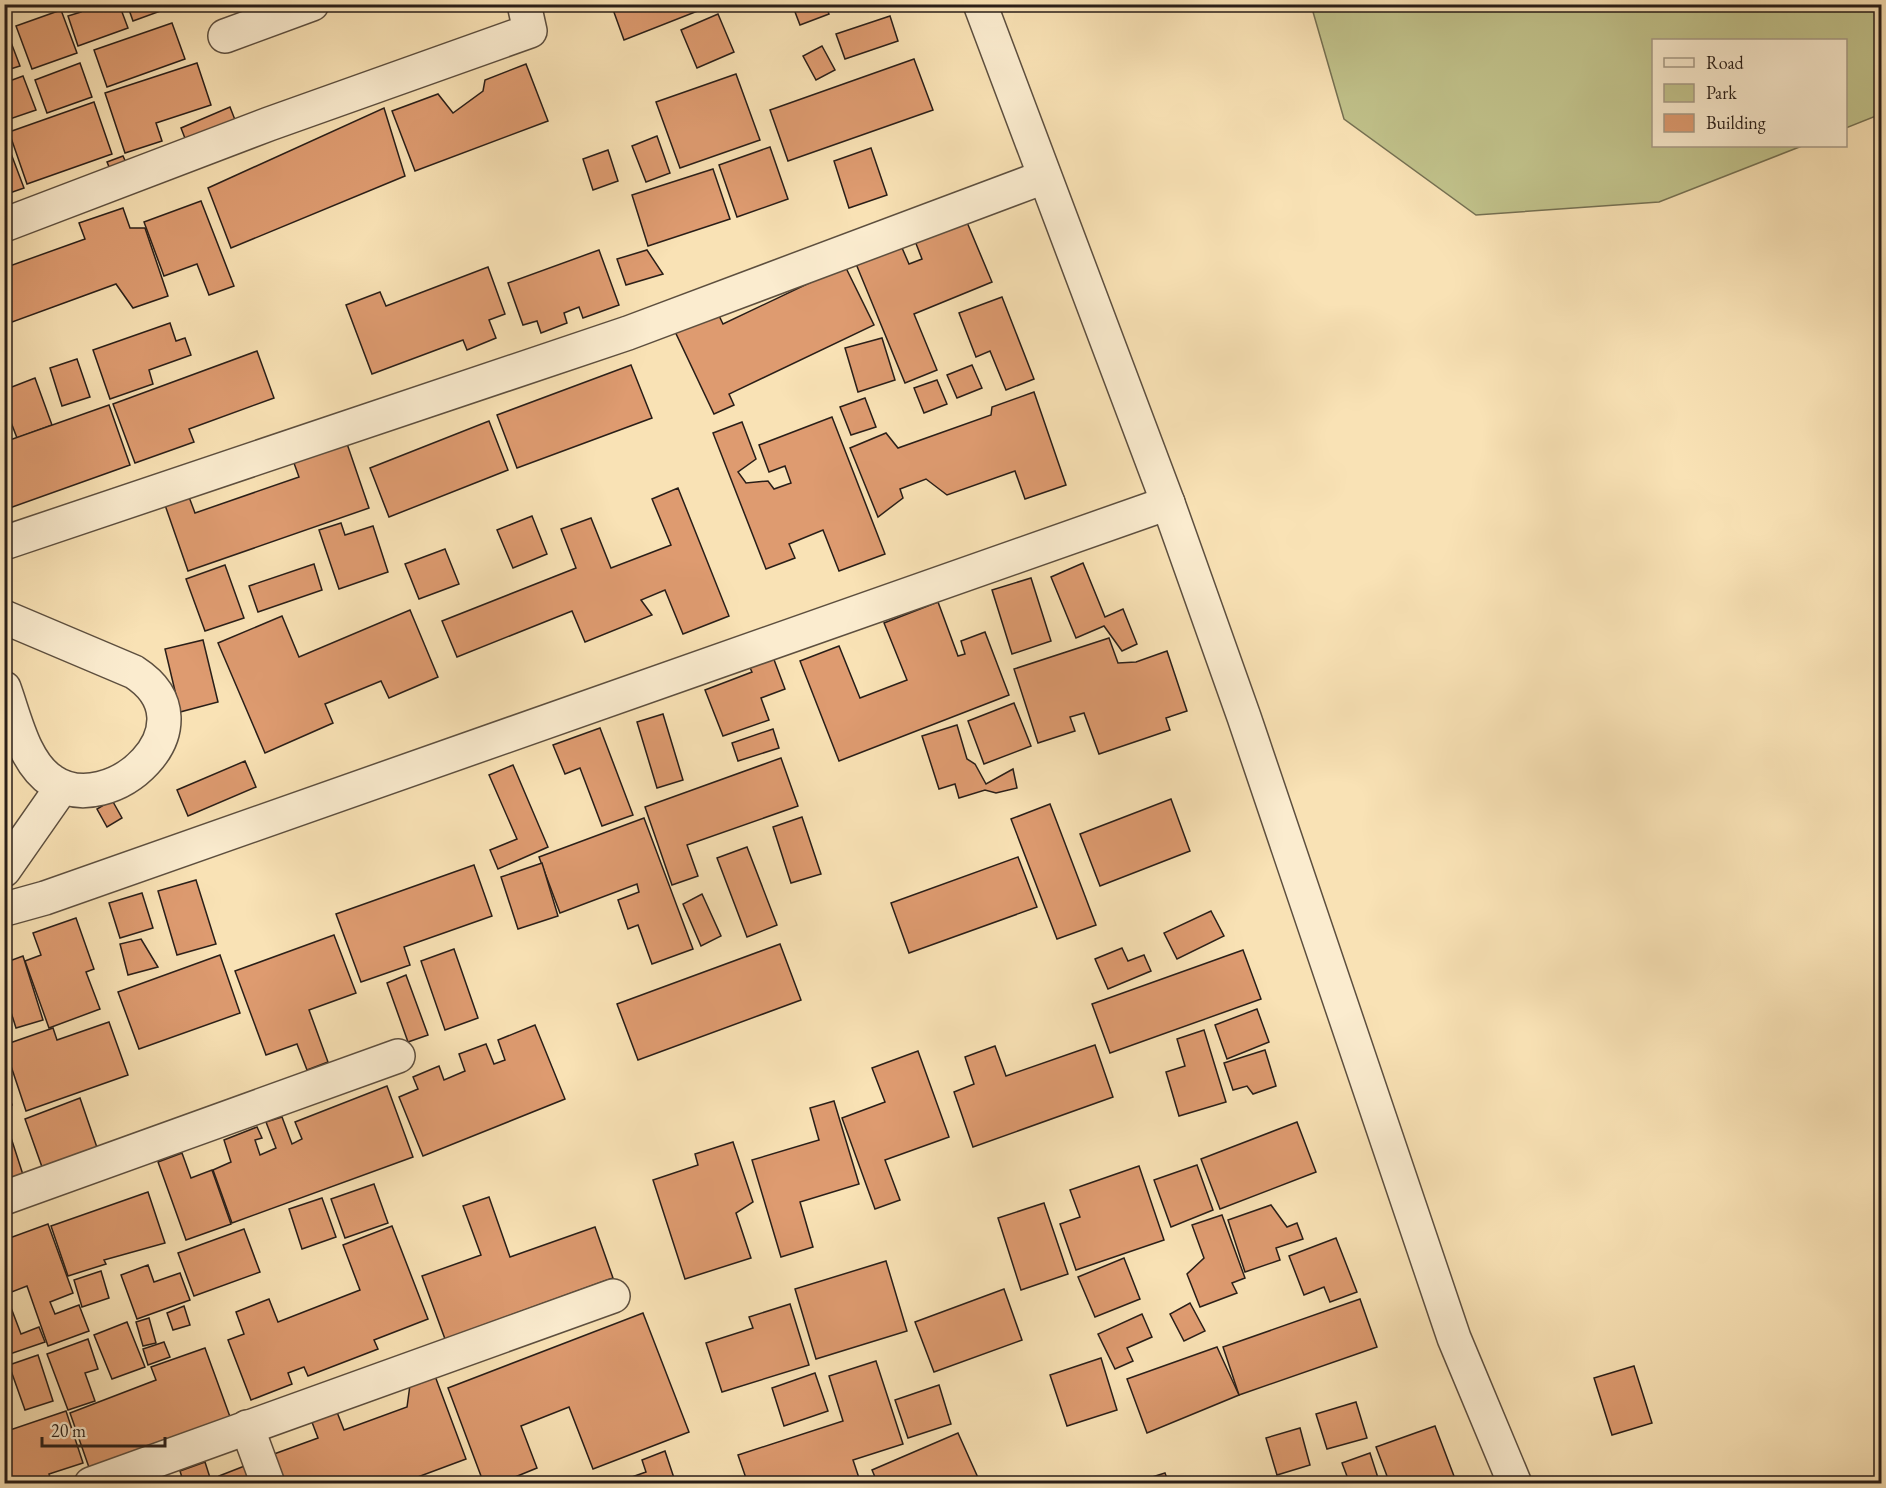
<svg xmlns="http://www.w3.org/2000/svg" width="1886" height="1488" font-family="'EB Garamond',serif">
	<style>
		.green { fill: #c1c28b; stroke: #757052; stroke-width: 1.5 }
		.building { fill: #de9b70; stroke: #291e18; stroke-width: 1.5 }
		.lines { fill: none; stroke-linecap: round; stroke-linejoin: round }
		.minor-casing { stroke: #5d4f3f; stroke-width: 36 }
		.minor { stroke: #fbeccf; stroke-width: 33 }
	</style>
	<rect width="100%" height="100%" fill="#f9e2b5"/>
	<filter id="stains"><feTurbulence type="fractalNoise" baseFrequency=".00333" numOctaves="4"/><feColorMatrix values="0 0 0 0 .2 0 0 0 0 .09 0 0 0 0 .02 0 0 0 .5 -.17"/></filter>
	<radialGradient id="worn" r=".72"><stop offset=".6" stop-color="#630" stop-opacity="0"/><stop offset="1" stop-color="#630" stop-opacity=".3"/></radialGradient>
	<polygon class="green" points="1311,5 1881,5 1881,114 1846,128 1846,40 1654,40 1654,146 1802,146 1659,202 1476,215 1344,119"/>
	<g class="building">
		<polygon points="4,4 31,4 4,14"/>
		<polygon points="78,4 119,4 128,28 78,46 68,16 81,12"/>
		<polygon points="127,4 177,4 177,5 133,21"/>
		<polygon points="611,4 713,4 713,5 624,40"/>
		<polygon points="792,4 825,4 829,14 800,25"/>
		<polygon points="61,10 77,53 32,69 16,26"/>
		<polygon points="718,14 734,52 697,68 681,30"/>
		<polygon points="890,16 898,41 845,59 836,34"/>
		<polygon points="172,23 185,59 107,87 94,50"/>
		<polygon points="4,24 20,66 4,71"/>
		<polygon points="822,46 835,70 816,80 803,56"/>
		<polygon points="914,59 933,110 788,161 770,110"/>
		<polygon points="80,63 92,97 47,113 35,80"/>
		<polygon points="197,63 211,105 156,123 162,141 125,153 105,93"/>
		<polygon points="526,64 548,121 415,171 392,111 438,94 453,113 483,91 485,80"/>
		<polygon points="736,74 760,140 680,168 656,102"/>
		<polygon points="23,76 36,110 4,121 4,83"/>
		<polygon points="94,102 112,154 27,184 9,132"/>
		<polygon points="230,107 237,125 188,146 181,128"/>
		<polygon points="384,108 405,176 231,248 208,188"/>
		<polygon points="4,135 24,188 4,195"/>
		<polygon points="657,136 670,173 646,182 632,146"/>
		<polygon points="770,147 788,199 737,217 719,165"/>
		<polygon points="871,148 887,195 849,208 834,161"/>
		<polygon points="608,150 618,181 593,190 583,159"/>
		<polygon points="123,156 128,167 112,174 107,162"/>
		<polygon points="713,169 730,219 648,246 632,195"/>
		<polygon points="201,201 234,286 209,295 197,264 164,276 144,222"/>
		<polygon points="123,208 130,228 145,228 168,296 133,308 116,284 4,325 4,268 85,239 79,223"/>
		<polygon points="966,220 992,282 914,314 937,370 905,383 854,259 899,241 909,264 922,259 915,241"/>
		<polygon points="599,250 619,305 583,318 579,307 564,313 567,323 541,333 537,321 523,325 508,283"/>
		<polygon points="647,250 663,274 626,285 617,259"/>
		<polygon points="845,266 874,325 729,394 734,405 714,414 671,323 713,303 723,324"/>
		<polygon points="488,267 505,314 489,320 496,338 467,350 463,340 372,374 346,305 380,292 386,306"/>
		<polygon points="1002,297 1034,379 1006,390 990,351 976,357 959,313"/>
		<polygon points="170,323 176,341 185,338 191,355 149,370 153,384 110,399 93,350"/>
		<polygon points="882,338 895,380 858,392 845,348"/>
		<polygon points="257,351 274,398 189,429 194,442 135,463 113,404"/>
		<polygon points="77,359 90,397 62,406 50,368"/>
		<polygon points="631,365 652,418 517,468 497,415"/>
		<polygon points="972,365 982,388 957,398 947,375"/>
		<polygon points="35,378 52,425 17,438 4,404 4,390"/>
		<polygon points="937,380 947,404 924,413 914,388"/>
		<polygon points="1034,392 1066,485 1025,499 1015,471 947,495 926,479 900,489 903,498 878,517 850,448 886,433 898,448 991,415 992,407"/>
		<polygon points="865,398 876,427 851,435 840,407"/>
		<polygon points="109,405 130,465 4,510 4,442"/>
		<polygon points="832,417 885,554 839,571 823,530 789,544 795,558 766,569 713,433 742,422 756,459 738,472 746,483 768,481 774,489 791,483 785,466 769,472 759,445"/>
		<polygon points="489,421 508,470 389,517 370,468"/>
		<polygon points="343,432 369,508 188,571 165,505 189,497 195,513 299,477 290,452"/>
		<polygon points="678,488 729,616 683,634 665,590 641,600 652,615 585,642 572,611 457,657 442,621 576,568 561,529 591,518 611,568 671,545 652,499"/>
		<polygon points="532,516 547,554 513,568 497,530"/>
		<polygon points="341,523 345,535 373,526 388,572 339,589 319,530"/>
		<polygon points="445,549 459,584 419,599 405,564"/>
		<polygon points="1083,563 1105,617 1123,609 1137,644 1122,651 1104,626 1076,638 1051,577"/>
		<polygon points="314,564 322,590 258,612 249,586"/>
		<polygon points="225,565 244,618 205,631 186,579"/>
		<polygon points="1031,578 1051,641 1012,654 992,590"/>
		<polygon points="938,602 958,656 965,654 961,641 985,632 1009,695 839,761 800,661 839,646 860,698 907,680 884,623"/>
		<polygon points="410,610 438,677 389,698 381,681 325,704 333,723 265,753 218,643 282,616 299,657"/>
		<polygon points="1109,638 1118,663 1136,662 1167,651 1187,711 1166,718 1170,730 1099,754 1084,713 1070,717 1075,731 1038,743 1014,669"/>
		<polygon points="203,640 218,702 180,712 165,649"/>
		<polygon points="770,649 785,689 761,698 769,720 723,736 705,690 752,672 746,659"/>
		<polygon points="1014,703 1031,746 984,764 968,721"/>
		<polygon points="663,714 683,780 657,788 637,722"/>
		<polygon points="957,725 967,759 975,764 986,784 1013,769 1017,788 996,793 985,790 959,798 955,784 939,789 922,736"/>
		<polygon points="600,728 633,815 602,826 580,768 565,774 553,745"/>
		<polygon points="773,729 779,748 738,761 732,743"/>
		<polygon points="781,758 798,806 687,845 698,876 672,885 645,807"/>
		<polygon points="245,761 256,787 188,816 177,790"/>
		<polygon points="513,765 548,847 498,869 490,850 517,839 489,775"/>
		<polygon points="1171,799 1190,851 1100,886 1080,834"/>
		<polygon points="112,800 122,818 107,827 97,809"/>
		<polygon points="1050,804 1096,925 1057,939 1011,819"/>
		<polygon points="802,817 821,874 791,883 773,827"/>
		<polygon points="644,818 693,949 652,964 638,925 628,929 618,900 639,892 637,884 560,913 539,857"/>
		<polygon points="747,847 777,925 747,937 717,858"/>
		<polygon points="1018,857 1037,907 909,953 891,903"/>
		<polygon points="542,863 558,916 518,929 501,877"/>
		<polygon points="474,865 492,916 404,947 410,965 361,982 336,914"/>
		<polygon points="196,880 216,944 177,955 158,891"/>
		<polygon points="142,893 153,928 120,938 109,903"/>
		<polygon points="702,894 721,936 701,946 683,904"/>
		<polygon points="1211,911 1224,936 1177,959 1164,933"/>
		<polygon points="76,918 94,969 86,972 100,1009 49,1028 25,961 41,955 33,933"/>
		<polygon points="334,935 356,993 309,1010 328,1062 307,1070 297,1044 266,1055 235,971"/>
		<polygon points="141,939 158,967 128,975 120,944"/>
		<polygon points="780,944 801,1000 638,1060 617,1004"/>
		<polygon points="1122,948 1128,961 1144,955 1151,971 1108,989 1095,959"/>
		<polygon points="454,949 478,1018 445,1030 421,961"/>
		<polygon points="1243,950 1261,999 1110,1053 1092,1004"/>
		<polygon points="220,955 240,1013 139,1049 118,992"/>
		<polygon points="23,956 43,1020 16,1028 4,990 4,963"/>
		<polygon points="406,975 428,1035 408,1042 387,983"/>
		<polygon points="1257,1009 1269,1042 1227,1059 1215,1025"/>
		<polygon points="109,1022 128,1075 26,1111 4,1045 53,1028 57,1040"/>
		<polygon points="535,1025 565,1099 423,1156 399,1097 418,1089 413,1077 439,1066 444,1080 465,1071 459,1054 486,1044 494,1064 505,1060 498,1040"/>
		<polygon points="1204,1030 1226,1102 1179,1116 1166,1072 1185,1066 1177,1039"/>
		<polygon points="1095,1045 1113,1097 973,1147 954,1092 974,1084 965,1057 995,1046 1006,1076"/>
		<polygon points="1265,1050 1276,1086 1253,1094 1247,1086 1233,1090 1224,1063"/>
		<polygon points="918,1051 949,1137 885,1160 900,1200 875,1209 842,1118 885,1102 872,1068"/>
		<polygon points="4,1082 12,1105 4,1107"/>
		<polygon points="387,1086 413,1157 232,1223 213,1170 231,1162 224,1140 257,1127 262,1138 255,1140 260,1155 276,1148 266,1122 282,1117 292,1144 302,1139 295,1122"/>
		<polygon points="80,1098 102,1162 47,1181 25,1119"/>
		<polygon points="834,1101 859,1184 800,1202 813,1247 781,1257 752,1160 819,1140 810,1108"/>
		<polygon points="4,1116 26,1184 4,1191"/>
		<polygon points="1297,1122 1316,1172 1220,1209 1201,1159"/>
		<polygon points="733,1142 753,1202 736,1213 751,1258 685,1279 653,1180 698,1165 695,1154"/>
		<polygon points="182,1153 191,1178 212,1170 231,1224 186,1240 158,1162"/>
		<polygon points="1197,1165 1213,1210 1171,1227 1154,1180"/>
		<polygon points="1139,1166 1164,1240 1076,1270 1060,1224 1080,1217 1070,1190"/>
		<polygon points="374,1184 388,1223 345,1238 331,1199"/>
		<polygon points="148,1192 165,1243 104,1260 106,1264 68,1276 51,1226"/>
		<polygon points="489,1197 510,1257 595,1227 613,1278 445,1339 422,1276 481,1255 463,1206"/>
		<polygon points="322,1198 336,1237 302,1249 289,1209"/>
		<polygon points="1044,1203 1068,1274 1021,1290 998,1218"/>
		<polygon points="1271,1205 1287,1227 1297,1223 1303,1239 1276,1248 1280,1260 1245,1272 1228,1220"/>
		<polygon points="1222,1215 1245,1278 1232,1283 1237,1293 1200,1307 1187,1274 1204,1258 1192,1225"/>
		<polygon points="48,1224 73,1293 50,1302 55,1314 79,1305 89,1331 48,1346 27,1286 4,1295 4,1240"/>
		<polygon points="392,1226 428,1319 374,1340 378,1349 308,1376 304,1367 288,1373 292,1384 251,1400 228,1340 244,1334 236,1312 269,1299 278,1322 360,1290 343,1245"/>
		<polygon points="244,1229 260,1272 194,1296 178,1253"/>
		<polygon points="1336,1238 1357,1292 1330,1302 1324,1287 1304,1295 1289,1256"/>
		<polygon points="1124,1258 1140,1299 1095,1317 1078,1277"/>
		<polygon points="886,1261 907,1331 816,1359 795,1289"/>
		<polygon points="148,1265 154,1282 180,1273 190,1300 137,1319 121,1275"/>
		<polygon points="101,1271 109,1298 82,1307 74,1280"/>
		<polygon points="1004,1289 1022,1340 934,1372 915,1322"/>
		<polygon points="1360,1299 1377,1347 1239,1395 1223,1347"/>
		<polygon points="1190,1303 1205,1331 1184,1341 1170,1314"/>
		<polygon points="790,1304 809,1365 722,1392 706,1343 753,1328 749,1317"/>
		<polygon points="10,1305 21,1334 39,1327 45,1342 4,1356 4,1307"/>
		<polygon points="184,1306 190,1325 173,1330 167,1313"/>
		<polygon points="643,1313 689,1432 593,1469 569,1407 521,1426 537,1468 498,1484 484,1484 448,1388"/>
		<polygon points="1142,1314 1152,1337 1127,1348 1133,1361 1115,1369 1098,1334"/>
		<polygon points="149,1318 156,1343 143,1346 136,1322"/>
		<polygon points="127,1322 145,1367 112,1379 94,1335"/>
		<polygon points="88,1339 98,1369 85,1373 95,1401 68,1410 47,1354"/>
		<polygon points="164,1342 170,1357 148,1365 143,1349"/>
		<polygon points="1217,1347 1239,1395 1147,1433 1127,1379"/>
		<polygon points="205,1348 233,1425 92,1476 70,1413 156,1380 151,1367"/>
		<polygon points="38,1355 53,1401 25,1410 9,1365"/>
		<polygon points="1101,1358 1117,1410 1067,1426 1050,1375"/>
		<polygon points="876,1361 903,1444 853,1460 861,1484 748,1484 738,1455 843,1421 829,1376"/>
		<polygon points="1634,1366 1652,1423 1612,1435 1594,1378"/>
		<polygon points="815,1373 828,1411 784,1426 772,1388"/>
		<polygon points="435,1376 466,1459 399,1484 272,1484 263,1458 318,1438 310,1417 335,1407 344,1430 407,1407 410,1385"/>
		<polygon points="939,1385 951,1424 908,1438 895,1400"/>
		<polygon points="1356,1402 1367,1438 1327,1449 1316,1414"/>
		<polygon points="66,1411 83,1463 49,1474 52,1484 4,1484 4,1432"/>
		<polygon points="1435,1426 1457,1484 1390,1484 1376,1447"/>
		<polygon points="1300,1428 1310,1465 1277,1475 1266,1438"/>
		<polygon points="958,1433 979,1480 971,1484 878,1484 872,1470"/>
		<polygon points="665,1451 676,1484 627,1484 626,1479 646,1472 642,1460"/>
		<polygon points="1370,1453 1380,1484 1350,1484 1342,1463"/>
		<polygon points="205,1462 212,1484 184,1484 180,1471"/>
		<polygon points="247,1465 253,1484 222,1484 219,1476"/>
		<polygon points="1165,1473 1169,1484 1130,1484"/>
	</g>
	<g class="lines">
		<g class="minor-casing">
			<g id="minor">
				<polyline points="980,4 1168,503 1244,717 1454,1338 1515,1484"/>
				<polyline points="225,36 312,4"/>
				<polyline points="4,225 269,124 530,31 524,4"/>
				<polyline points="4,543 628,333 1044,177"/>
				<path d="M4,617L134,672C216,725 110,821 52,781C24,763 15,718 4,688"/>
				<polyline points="4,870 62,787"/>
				<polyline points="4,906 9,908 45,898 1168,503"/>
				<polyline points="4,1198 398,1056"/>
				<polyline points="247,1427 268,1484"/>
				<polyline points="91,1484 613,1296"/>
			</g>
		</g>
		<use href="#minor" class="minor"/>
	</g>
	<rect width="1886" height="1488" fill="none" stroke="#f9e2b5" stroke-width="24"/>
	<rect x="6" y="6" width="1874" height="1476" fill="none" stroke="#291e18" stroke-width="3"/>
	<rect x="12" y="12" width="1862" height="1464" fill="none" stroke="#291e18" stroke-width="1.5"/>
	<rect x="1652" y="39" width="195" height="108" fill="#fbeccf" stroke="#a79a86" stroke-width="1.5"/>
	<rect x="1664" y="58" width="30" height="9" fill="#fbeccf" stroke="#a79a86" stroke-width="1.5"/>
	<text x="1706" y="69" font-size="18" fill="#291e18">Road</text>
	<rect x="1664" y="84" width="30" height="18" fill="#c1c28b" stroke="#a79a86" stroke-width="1.5"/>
	<text x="1706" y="99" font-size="18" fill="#291e18">Park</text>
	<rect x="1664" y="114" width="30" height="18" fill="#de9b70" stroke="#a79a86" stroke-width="1.5"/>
	<text x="1706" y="129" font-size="18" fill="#291e18">Building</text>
	<path d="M42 1437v9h123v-9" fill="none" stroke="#291e18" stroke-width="3"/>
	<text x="51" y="1437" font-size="18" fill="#291e18" stroke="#fbeccf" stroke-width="4.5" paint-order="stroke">20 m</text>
	<rect width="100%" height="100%" filter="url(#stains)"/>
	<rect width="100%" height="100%" fill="url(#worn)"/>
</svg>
